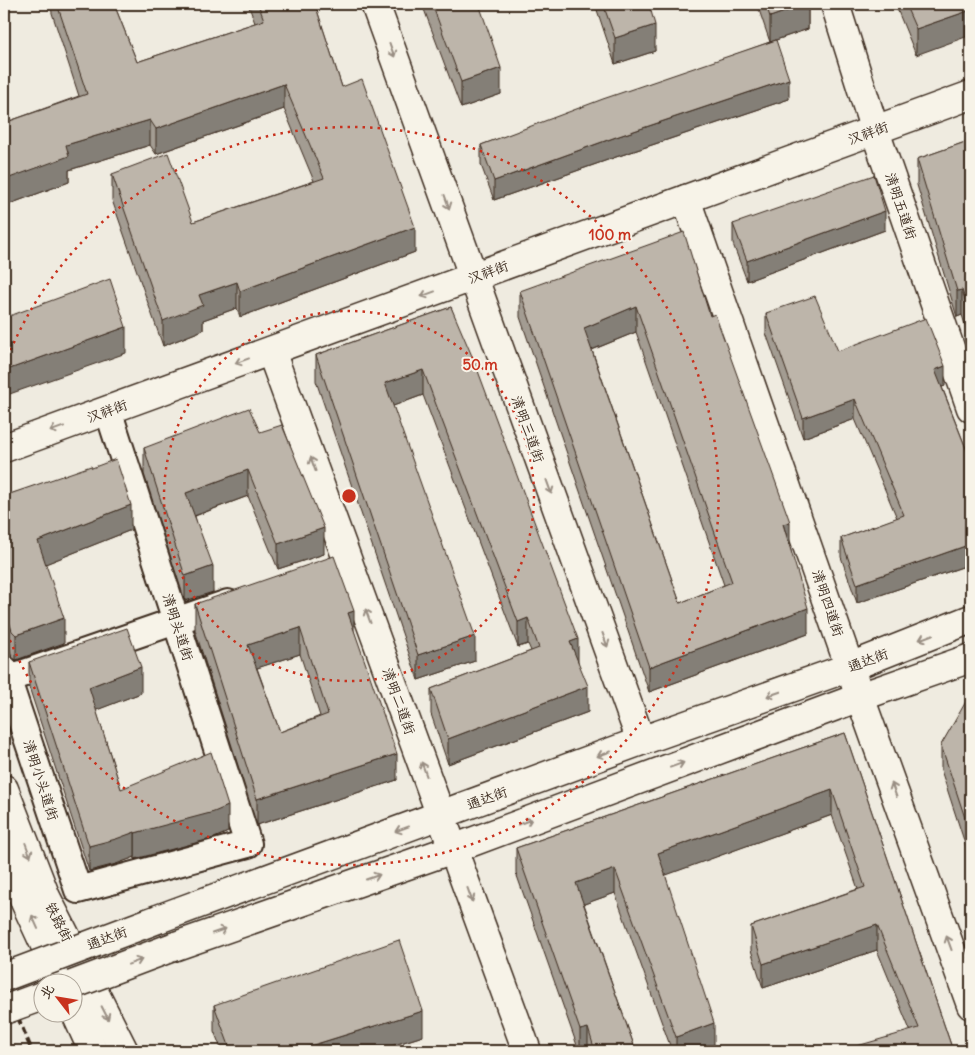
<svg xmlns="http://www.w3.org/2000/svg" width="975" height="1055" font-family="Delius,'LXGW WenKai TC',sans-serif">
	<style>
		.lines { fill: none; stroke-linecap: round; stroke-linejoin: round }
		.minor-casing { stroke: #3b2a1e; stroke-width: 30 }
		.tertiary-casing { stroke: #3b2a1e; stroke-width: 31 }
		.secondary-casing { stroke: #3b2a1e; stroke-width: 31 }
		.minor { stroke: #f7f3e8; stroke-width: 26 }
		.tertiary { stroke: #f7f3e8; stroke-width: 28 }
		.secondary { stroke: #f7f3e8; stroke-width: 28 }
		.rail { stroke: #3b2a1e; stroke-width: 4; stroke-dasharray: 8 4; stroke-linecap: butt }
		.secondary-bridge-casing { stroke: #3b2a1e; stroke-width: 31; stroke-linecap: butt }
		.secondary-bridge { stroke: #f7f3e8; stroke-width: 28 }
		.wall { fill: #a39c92; stroke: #3b2a1e; fill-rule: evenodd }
		.shaded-wall { fill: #847f77; stroke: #3b2a1e }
		.building { fill: #bdb5aa; stroke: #3b2a1e; fill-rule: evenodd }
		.oneway { stroke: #998e83 }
		.ring { fill: none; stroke: #c8321e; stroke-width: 2.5; stroke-dasharray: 2.5 5 }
		.labels { text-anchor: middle; stroke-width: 4; stroke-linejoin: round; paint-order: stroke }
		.street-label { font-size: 14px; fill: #3b2a1e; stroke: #f7f3e8 }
		.centre { fill: #c8321e; stroke: #f7f3e8; stroke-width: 2.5 }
		.ring-label { font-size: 15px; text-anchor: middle; font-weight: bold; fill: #c8321e; stroke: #f7f3e8; stroke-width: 4; stroke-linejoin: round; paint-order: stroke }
	</style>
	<rect width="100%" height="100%" fill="#efebe0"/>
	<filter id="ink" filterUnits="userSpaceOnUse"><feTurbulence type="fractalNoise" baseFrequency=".02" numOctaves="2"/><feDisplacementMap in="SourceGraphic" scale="10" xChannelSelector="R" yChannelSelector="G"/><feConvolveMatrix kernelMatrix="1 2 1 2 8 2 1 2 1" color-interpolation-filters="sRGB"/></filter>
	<g filter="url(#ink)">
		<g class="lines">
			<g class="minor-casing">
				<g id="minor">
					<polyline points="4,669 78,890 248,844 108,410"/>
					<polyline points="7,679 228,603"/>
				</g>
			</g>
			<g class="tertiary-casing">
				<g id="tertiary">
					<polyline points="375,4 641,741"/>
					<polyline points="835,4 875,131 971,408"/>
					<polyline points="686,199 860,697 971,1005"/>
					<polyline points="271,351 527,1051"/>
					<polyline points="4,448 971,95"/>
				</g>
			</g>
			<g class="secondary-casing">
				<g id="secondary">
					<polyline points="4,789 46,897 124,1051"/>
					<polyline points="4,848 25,902 62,982"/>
					<polyline points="158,919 641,741 850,667 971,619"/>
					<polyline points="173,947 453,849 860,697 971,658"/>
					<polyline points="72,1005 93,1051"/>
				</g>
			</g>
			<use href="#minor" class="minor"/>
			<use href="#tertiary" class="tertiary"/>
			<use href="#secondary" class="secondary"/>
			<g class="rail">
				<polyline points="4,984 32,1051"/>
				<polyline points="4,1040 9,1051"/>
			</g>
			<g class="secondary-bridge-casing">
				<g id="secondary-bridge">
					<polyline points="4,977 158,919"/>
					<polyline points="72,985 173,947"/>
					<polyline points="4,1010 42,996"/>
				</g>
			</g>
			<use href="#secondary-bridge" class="secondary-bridge"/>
		</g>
		<g class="wall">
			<polygon points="51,4 114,4 137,62 255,23 248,4 315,4 342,87 415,252 240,317 237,308 203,320 203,330 163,346 112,200 112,174 193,222 314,181 284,109 156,154 150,145 69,170 69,182 4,206 4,123 79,96 52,13"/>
			<polygon points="422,4 479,4 501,94 461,108"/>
			<polygon points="595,4 649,4 655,51 615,64"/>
			<polygon points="757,4 808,4 808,29 770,42 789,99 616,157 494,200 481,165 481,145 770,42"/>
			<polygon points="895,4 971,4 916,55"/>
			<polygon points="971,140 971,344 962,315 957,317 917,185 917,159"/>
			<polygon points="733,224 885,230 747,281 733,244"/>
			<path d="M520,291L710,316L790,546L808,634L649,692L520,317ZM636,332L724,585L680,603L592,350Z"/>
			<polygon points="451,307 578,662 588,712 448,764 431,714 431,689 531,651 528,644 518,647 423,395 393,406 475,661 418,680 316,381 316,355"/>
			<polygon points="766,313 838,351 945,386 942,387 971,461 971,564 857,603 841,557 841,538 897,518 855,419 803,438 766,333"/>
			<polygon points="260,432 324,554 278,569 248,496 195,516 213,592 185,601 144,474 144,448"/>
			<polygon points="92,468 131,530 45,564 64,643 16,660 12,657 4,630 4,496"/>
			<path d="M195,604L354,631L397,780L257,825L195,630ZM300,654L320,716L280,732L257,668Z"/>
			<polygon points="29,662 141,693 96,710 121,789 228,832 214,838 135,859 135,857 116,864 89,871 29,687"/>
			<polygon points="971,696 971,862 941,770 941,745"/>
			<polygon points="845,733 953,1051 910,1030 877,950 763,988 751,950 751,926 858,889 832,815 665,875 714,1047 703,1051 672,1051 615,893 584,904 636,1051 579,1051 516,873 516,848"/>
			<polygon points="214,1005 423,1036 375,1051 222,1051 214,1031"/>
		</g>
		<g class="shaded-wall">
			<polygon points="807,4 808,4 808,29 770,42 770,17"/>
			<polygon points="971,10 971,35 916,55 916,29"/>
			<polygon points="655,25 655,51 615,64 615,38"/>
			<polygon points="501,68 501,94 461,108 461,82"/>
			<polygon points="789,79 789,99 616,157 494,200 494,181 616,137"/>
			<polygon points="284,84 284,109 156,154 156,129"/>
			<polygon points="150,120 150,145 69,170 69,182 4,206 4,180 66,145"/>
			<polygon points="885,211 885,230 747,281 747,261"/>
			<polygon points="415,227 415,252 240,317 240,291"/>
			<polygon points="237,282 237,308 203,320 203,330 163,346 163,321 199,295"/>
			<polygon points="962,290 962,315 957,317 957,291"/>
			<polygon points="636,306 636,332 584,353 584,328"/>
			<polygon points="126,327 126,353 4,396 4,371"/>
			<polygon points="945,366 945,386 935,389 935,370"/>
			<polygon points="423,370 423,395 385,409 385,383"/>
			<polygon points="855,399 855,419 803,438 803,418"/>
			<polygon points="248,470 248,496 186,519 186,493"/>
			<polygon points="131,505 131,530 38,567 38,541"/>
			<polygon points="790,522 790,547 783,524"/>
			<polygon points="324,528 324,554 278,569 278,544"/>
			<polygon points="971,544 971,564 857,603 857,584"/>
			<polygon points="213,566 213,592 185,601 185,576"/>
			<polygon points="808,608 808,634 649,692 649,667"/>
			<polygon points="354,611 354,636 348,613"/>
			<polygon points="64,618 64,643 16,660 16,635"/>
			<polygon points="528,618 528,644 518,647 518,622"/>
			<polygon points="300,628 300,654 248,671 248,645"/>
			<polygon points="475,636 475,661 418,680 418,655"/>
			<polygon points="578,639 578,664 570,642"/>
			<polygon points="141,667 141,693 89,713 89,687"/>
			<polygon points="588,686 588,712 448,764 448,739"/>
			<polygon points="397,754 397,780 257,825 257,799"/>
			<polygon points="832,790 832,815 658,878 658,853"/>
			<polygon points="228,806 228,832 214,838 135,859 135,833"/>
			<polygon points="135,832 135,857 116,864 89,871 89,846"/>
			<polygon points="615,869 615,893 576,907 576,883"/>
			<polygon points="877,925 877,950 763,988 763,964"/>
			<polygon points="423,1011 423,1036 375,1051 297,1051 297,1050"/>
			<polygon points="714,1023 714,1047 703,1051 676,1051 676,1037"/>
			<polygon points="588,1028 588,1051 580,1051 580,1030"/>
		</g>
		<g class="building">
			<polygon points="57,4 114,4 137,62 264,20 258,4 315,4 342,87 362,79 415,227 240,291 237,282 199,295 203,305 163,321 112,174 168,153 193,222 324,178 284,84 156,129 150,120 66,145 69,156 4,180 4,123 87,94"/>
			<polygon points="432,4 479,4 501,68 461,82"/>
			<polygon points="603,4 649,4 655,25 615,38"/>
			<polygon points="766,4 807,4 770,17"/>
			<polygon points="905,4 971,4 971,10 916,29"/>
			<polygon points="776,40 789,79 616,137 494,181 481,145 603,99"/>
			<polygon points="971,140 971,193 970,193 971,199 971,318 962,290 957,291 917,159"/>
			<polygon points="874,175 885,211 747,261 733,224"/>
			<path d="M684,232L710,316L715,314L790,522L783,524L808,608L649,667L520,291ZM636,306L732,582L680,603L584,328Z"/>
			<polygon points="110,279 126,327 4,371 4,318"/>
			<polygon points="815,296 838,351 926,318 945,366 935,370 971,461 971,544 857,584 841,538 904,515 855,399 803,418 766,313"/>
			<polygon points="451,307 475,363 578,639 570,642 588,686 448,739 431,689 539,648 528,618 518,622 423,370 385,383 475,636 418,655 316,355"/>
			<polygon points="249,408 260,432 282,425 324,528 278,544 248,470 186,493 213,566 185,576 144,448"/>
			<polygon points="116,459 131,505 38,541 64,618 16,635 12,631 4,604 4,496 91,466 92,468"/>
			<path d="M334,556L354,611L348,613L397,754L257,799L195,604ZM300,628L328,714L280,732L248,645Z"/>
			<polygon points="127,628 141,667 89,687 121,789 211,752 228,806 214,812 135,833 135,832 116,839 89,846 29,662"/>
			<polygon points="971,696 971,836 941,745 968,698"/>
			<polygon points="845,733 953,1051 840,1051 919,1028 877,925 763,964 751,926 865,887 832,790 658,853 714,1023 676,1037 615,869 576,883 636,1051 595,1051 588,1028 580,1030 516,848"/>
			<polygon points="399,940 423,1011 297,1050 298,1051 231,1051 214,1005"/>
		</g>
		<defs><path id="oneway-shaft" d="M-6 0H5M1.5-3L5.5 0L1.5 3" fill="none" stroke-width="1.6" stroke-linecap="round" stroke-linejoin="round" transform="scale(1.25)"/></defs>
		<g class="oneway">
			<use href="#oneway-shaft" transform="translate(392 50) rotate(70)"/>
			<use href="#oneway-shaft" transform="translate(447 202) rotate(70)"/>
			<use href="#oneway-shaft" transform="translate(428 294) rotate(160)"/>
			<use href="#oneway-shaft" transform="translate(242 361) rotate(160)"/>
			<use href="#oneway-shaft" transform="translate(57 429) rotate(160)"/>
			<use href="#oneway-shaft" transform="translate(313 464) rotate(-110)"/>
			<use href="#oneway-shaft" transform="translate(549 487) rotate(70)"/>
			<use href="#oneway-shaft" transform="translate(368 616) rotate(-110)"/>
			<use href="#oneway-shaft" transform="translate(926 637) rotate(159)"/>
			<use href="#oneway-shaft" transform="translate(605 640) rotate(70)"/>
			<use href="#oneway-shaft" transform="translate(774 694) rotate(161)"/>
			<use href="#oneway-shaft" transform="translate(604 754) rotate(160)"/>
			<use href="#oneway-shaft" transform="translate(677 765) rotate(-20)"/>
			<use href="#oneway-shaft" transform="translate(424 769) rotate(-110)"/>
			<use href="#oneway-shaft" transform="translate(894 790) rotate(-110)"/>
			<use href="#oneway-shaft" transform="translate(525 822) rotate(-21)"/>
			<use href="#oneway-shaft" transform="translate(402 829) rotate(160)"/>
			<use href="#oneway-shaft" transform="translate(28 850) rotate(69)"/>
			<use href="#oneway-shaft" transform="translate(373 877) rotate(-19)"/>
			<use href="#oneway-shaft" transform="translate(470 895) rotate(70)"/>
			<use href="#oneway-shaft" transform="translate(35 922) rotate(-114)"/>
			<use href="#oneway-shaft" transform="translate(219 931) rotate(-19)"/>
			<use href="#oneway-shaft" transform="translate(949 943) rotate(-110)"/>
			<use href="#oneway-shaft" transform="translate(135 962) rotate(-20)"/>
			<use href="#oneway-shaft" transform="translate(105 1013) rotate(63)"/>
		</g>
	</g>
	<g class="ring">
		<circle cx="349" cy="496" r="185"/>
		<path d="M5 364A369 369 0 1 1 5 628"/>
	</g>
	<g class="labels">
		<g class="street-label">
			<text transform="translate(868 133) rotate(-20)" y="5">汉祥街</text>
			<text transform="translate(901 206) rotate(71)" y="5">清明五道街</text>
			<text transform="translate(488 272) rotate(-20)" y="5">汉祥街</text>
			<text transform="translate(107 411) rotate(-20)" y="5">汉祥街</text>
			<text transform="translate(528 429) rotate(70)" y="5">清明三道街</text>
			<text transform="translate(828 603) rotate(71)" y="5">清明四道街</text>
			<text transform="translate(178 627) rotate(72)" y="5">清明头道街</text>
			<text transform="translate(868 660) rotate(-21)" y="5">通达街</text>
			<text transform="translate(399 701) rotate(70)" y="5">清明二道街</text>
			<text transform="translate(41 780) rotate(72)" y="5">清明小头道街</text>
			<text transform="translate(487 798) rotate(-20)" y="5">通达街</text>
			<text transform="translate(59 922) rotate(63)" y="5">铁路街</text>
			<text transform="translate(107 938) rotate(-21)" y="5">通达街</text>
		</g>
	</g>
	<circle cx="349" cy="496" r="8" class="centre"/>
	<g class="ring-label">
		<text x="610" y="240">100 m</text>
		<text x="480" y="370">50 m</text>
	</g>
	<rect width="975" height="1055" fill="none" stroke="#f7f3e8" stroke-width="20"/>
	<rect x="10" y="10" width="955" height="1035" fill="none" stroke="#3b2a1e" stroke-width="2" filter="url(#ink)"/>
	<g transform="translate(58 998) rotate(301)"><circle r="24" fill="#f7f3e8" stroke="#aca397"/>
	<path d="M0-4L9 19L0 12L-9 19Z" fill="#c8321e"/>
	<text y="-8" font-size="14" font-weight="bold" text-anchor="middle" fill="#3b2a1e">北</text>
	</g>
</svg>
